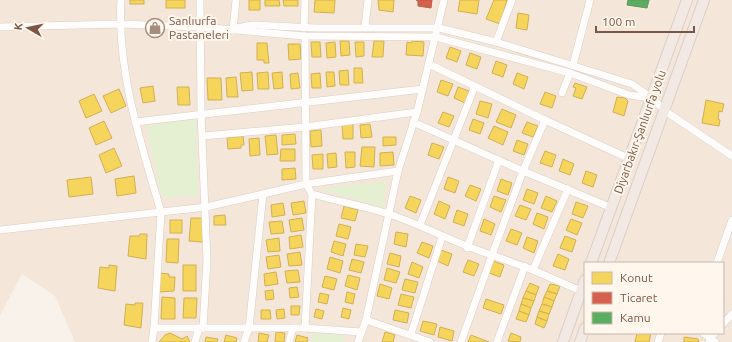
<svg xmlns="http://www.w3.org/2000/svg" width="732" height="342" font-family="Ubuntu,sans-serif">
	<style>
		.residential { fill: #f4e7da; fill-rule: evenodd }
		.green { fill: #e5f0d3 }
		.homes { fill: #f6d55c; stroke: #d1af55 }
		.shops { fill: #d6604d; stroke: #ba5d4b }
		.public { fill: #5aae61; stroke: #649459 }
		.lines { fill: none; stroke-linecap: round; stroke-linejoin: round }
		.minor-casing { stroke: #d7cdc6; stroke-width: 8 }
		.highway-casing { stroke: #dacfc8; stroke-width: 12 }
		.minor { stroke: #fefdfc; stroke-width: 7 }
		.highway { stroke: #f2e8e4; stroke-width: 10 }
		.labels { text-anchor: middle; stroke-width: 4; stroke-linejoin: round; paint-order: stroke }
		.poi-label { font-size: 12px; fill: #7a5646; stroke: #fff7ed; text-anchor: start }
		.street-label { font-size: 12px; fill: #7a5646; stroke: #fff7ed }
	</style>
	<rect width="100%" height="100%" fill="#f8f2ea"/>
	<path class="residential" d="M0,0H732V342H75L55,296L22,274L0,315ZM585,263H723V333H585Z"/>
	<g class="green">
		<polygon points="196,118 198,196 162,198 146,126"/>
		<polygon points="387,181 383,207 320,189"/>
		<polygon points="313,333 345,333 343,342 311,342"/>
	</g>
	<g class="homes">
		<rect x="130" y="0" width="14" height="4"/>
		<rect x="166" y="0" width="19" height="8"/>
		<rect x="249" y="0" width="11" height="10"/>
		<polygon points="265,0 279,0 280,6 265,6"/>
		<polygon points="283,0 298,0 298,6 284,6"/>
		<polygon points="315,0 335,0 334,13 314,12"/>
		<polygon points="378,0 394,0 393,12 379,10"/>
		<polygon points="460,0 479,0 477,14 458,11"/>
		<polygon points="494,0 507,0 500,24 486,19"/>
		<polygon points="518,13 529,15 527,30 516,28"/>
		<polygon points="340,41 349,41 350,55 341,56"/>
		<polygon points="374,41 384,41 383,57 372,57"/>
		<polygon points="412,41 424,42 423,56 406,55 407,42 411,43"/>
		<polygon points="311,42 320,42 321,57 312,57"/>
		<polygon points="335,42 336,57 327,58 326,43"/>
		<polygon points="355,42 364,42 364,56 356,57"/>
		<polygon points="257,43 267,43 269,63 264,63 264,60 257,60"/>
		<polygon points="288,44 300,44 301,59 289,60"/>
		<polygon points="450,47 461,51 457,62 446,58"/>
		<polygon points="470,53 481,57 477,69 466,65"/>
		<polygon points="496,61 507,65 503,77 492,73"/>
		<polygon points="354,68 362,68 363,83 354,83"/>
		<polygon points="348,70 349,85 340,85 339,71"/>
		<polygon points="252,72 253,90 242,91 240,73"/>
		<polygon points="268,72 269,89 258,89 257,73"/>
		<polygon points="282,72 283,88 274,89 272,73"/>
		<polygon points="326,72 334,72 335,86 327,87"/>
		<polygon points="298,73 300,88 291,89 290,74"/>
		<polygon points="320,73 321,88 312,88 311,74"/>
		<polygon points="517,73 528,77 524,89 513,84"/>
		<polygon points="236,77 238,97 227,97 226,78"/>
		<polygon points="207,78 221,78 222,100 208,100"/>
		<polygon points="441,80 453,84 448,96 437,92"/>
		<polygon points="575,83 587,87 582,99 573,96 576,88 573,87"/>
		<polygon points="153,86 155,101 143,103 140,88"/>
		<polygon points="177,87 189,87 190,105 178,105"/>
		<polygon points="458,87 469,91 465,103 454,98"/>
		<polygon points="119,89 126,106 111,113 103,96"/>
		<polygon points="545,92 556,96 552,108 540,104"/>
		<polygon points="94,94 102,111 86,118 79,101"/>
		<polygon points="617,97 625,98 628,101 624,116 613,112"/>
		<polygon points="706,100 724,104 722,112 719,111 718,119 720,120 719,126 702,123"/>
		<polygon points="480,101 492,104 488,118 476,114"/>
		<polygon points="502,109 516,115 511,128 496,122"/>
		<polygon points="443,112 454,116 449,127 438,123"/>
		<polygon points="473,119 484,123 480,134 469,130"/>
		<polygon points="104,121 112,138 96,145 89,128"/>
		<polygon points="527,122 538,126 533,137 522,133"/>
		<polygon points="342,124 353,124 353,139 343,139"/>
		<polygon points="370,124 372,137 361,138 360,125"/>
		<polygon points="494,126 508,132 503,145 488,138"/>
		<polygon points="321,130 322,146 311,147 310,131"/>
		<polygon points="295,134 296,144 282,145 282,135"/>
		<polygon points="276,135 278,154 267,155 265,136"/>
		<polygon points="243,136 244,145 241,145 241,148 228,149 227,138"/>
		<polygon points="383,137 396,137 396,145 383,146"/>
		<polygon points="259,138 260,155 250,156 249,139"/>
		<polygon points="517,140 528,144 524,155 513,151"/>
		<polygon points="432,143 444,147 439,159 428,155"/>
		<polygon points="362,147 375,147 374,167 360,166"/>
		<polygon points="114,148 122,166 106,173 99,155"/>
		<polygon points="281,149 295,149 295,161 280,161"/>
		<polygon points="545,151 556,155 552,167 540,163"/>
		<polygon points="345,152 355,152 355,167 346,168"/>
		<polygon points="393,152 394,165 380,166 380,153"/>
		<polygon points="336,153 337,167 328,168 327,154"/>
		<polygon points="323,154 323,169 313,169 312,155"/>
		<polygon points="563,159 574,164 570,175 559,171"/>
		<polygon points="295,168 296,179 282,180 282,169"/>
		<polygon points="586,171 597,175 593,187 582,183"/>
		<polygon points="134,176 136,193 117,196 115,179"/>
		<polygon points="91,177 93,194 69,197 67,180"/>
		<polygon points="448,177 459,181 455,193 444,189"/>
		<polygon points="501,179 512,183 508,195 497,191"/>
		<polygon points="470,185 481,189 476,201 465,196"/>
		<polygon points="527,189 538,193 534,204 523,200"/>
		<polygon points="410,196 421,200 416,213 405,208"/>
		<polygon points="494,196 506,200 501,212 490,207"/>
		<polygon points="546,196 557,201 552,212 541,208"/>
		<polygon points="304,201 306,213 293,215 291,203"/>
		<polygon points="439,201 450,206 445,219 434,214"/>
		<polygon points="576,202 588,206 583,218 572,214"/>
		<polygon points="283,203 285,215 272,217 271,205"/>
		<polygon points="520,205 531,209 526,220 515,216"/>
		<polygon points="344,206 358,210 355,221 341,218"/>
		<polygon points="457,210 468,214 464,226 453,222"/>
		<polygon points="537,213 548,217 544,229 533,224"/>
		<polygon points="225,215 226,225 214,225 214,216"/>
		<polygon points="191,218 202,218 204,237 202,242 189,241"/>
		<polygon points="302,218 304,230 291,232 289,220"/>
		<polygon points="484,219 495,224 491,235 480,231"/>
		<polygon points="571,219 582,223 577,235 566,230"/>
		<rect x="170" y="220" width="12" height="13"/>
		<polygon points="282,221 284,233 271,234 269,222"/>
		<polygon points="339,224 351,227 348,239 336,236"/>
		<polygon points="511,229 522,233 517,245 506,241"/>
		<polygon points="396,232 408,234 406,247 394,244"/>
		<polygon points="140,234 147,234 146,259 128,256 130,236 139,236"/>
		<polygon points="301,235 303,247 290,249 289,237"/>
		<polygon points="565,236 576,240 572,252 560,248"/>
		<polygon points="527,237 538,241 534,253 523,248"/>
		<polygon points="279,238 280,251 268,252 266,240"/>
		<polygon points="167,239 179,239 178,263 166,262"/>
		<polygon points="334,241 346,244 343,256 331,252"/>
		<polygon points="422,242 433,246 429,258 417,253"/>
		<polygon points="356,244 368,246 365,257 354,255"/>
		<polygon points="441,250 452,254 448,266 437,261"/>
		<polygon points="300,252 302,265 289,266 287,254"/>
		<polygon points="390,253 401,256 399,267 387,264"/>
		<polygon points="558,254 569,259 565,270 553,266"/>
		<polygon points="279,255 281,267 268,269 266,257"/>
		<polygon points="330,257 343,261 340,273 327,269"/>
		<polygon points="352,259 364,262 361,273 349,270"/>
		<polygon points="468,260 479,264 474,276 463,272"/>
		<polygon points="493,261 504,265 500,277 489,273"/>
		<polygon points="412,262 423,267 419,278 408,274"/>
		<polygon points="109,265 117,266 115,291 98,288 100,267 109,268"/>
		<rect x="183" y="265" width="13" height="26"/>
		<polygon points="387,268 400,272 396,283 384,280"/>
		<polygon points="298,270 300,282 287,283 285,271"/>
		<polygon points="276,272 278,284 265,286 264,274"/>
		<polygon points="160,273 169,274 169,277 175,277 174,291 158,292"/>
		<polygon points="348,275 360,278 357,290 345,286"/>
		<polygon points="325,276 337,279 334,290 322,287"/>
		<polygon points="405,279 418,282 415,293 402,290"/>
		<polygon points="530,283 539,287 536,295 526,291"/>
		<polygon points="380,284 392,288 389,299 377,296"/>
		<polygon points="550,284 560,286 557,294 547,291"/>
		<polygon points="297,287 299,297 290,298 289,288"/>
		<polygon points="273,290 274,299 266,300 265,291"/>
		<polygon points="526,291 536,295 534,301 523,298"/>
		<polygon points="547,291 557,294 554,301 544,297"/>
		<polygon points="347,292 355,294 353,304 345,302"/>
		<polygon points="320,293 329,295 327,304 318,302"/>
		<polygon points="401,294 414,297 411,308 398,305"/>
		<polygon points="162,297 175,298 175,319 161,319"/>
		<polygon points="544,297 554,301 552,307 542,304"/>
		<polygon points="184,298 197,298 196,318 183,318"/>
		<polygon points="523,298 534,301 531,308 521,304"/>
		<polygon points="486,299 504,305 501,314 483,308"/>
		<polygon points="135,303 143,303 141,328 124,325 126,304 135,305"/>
		<polygon points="521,304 531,308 529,315 519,311"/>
		<polygon points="542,304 552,307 549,314 539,311"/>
		<polygon points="291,306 300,306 299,315 291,315"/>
		<polygon points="343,308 351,310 349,319 341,317"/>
		<polygon points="284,309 285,318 277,319 276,310"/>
		<polygon points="316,309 324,311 322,319 314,317"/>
		<polygon points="261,310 270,310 271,319 261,319"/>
		<polygon points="395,310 409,313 407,323 393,320"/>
		<polygon points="519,311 529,315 526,322 516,319"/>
		<polygon points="539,311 549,314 547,321 537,317"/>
		<polygon points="537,317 547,321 544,328 535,324"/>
		<polygon points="423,321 437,324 434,335 420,331"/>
		<polygon points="440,327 454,331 452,341 438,337"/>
		<polygon points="276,332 285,333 284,342 275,342"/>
		<polygon points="385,332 395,335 393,342 382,342"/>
		<polygon points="170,333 182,339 187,336 190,342 159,342 165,335"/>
		<polygon points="259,333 269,335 267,342 258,342"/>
		<polygon points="511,333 521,337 520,342 508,341"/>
		<polygon points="637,333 651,333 649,342 635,342"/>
		<polygon points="226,335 237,338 236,342 224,342"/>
		<polygon points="297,335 308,338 307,342 295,342"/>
		<polygon points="471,335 489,342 468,342"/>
		<polygon points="206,337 218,339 217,342 205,342"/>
		<polygon points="684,337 698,339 699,342 684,342"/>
	</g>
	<polygon class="shops" points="416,0 432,0 431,8 418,6 418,1"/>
	<polygon class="public" points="628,0 649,0 647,8 627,5"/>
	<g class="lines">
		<g class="minor-casing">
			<g id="minor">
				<polyline points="200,0 201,113 207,260 203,328"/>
				<polyline points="0,27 120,24 199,27 305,36 436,37 570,73 629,95 652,98"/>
				<polyline points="365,27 368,0"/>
				<polyline points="237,28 252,25 315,28 439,28 496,42 632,84 652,98 665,111 732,156"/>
				<polyline points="304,28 305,0"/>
				<polyline points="233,30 236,0"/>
				<polyline points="305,36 306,184 312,194 305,328 361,332"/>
				<polyline points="496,42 512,0"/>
				<polyline points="429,64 545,120 523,171 612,208"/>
				<polyline points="573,65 590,0"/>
				<polyline points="562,93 570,73"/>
				<polyline points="545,120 630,159"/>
				<polyline points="135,122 423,89"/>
				<polyline points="413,122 523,171 492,255 533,270 568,189"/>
				<polyline points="203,136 305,127 417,112"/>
				<path d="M312,194C337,201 364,206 389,214C425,226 456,244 492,255L461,342"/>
				<polyline points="420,225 475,86"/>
				<path d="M0,230L161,212C141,143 117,73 121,0"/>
				<polyline points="467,248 499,160"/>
				<polyline points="717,263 732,220"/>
				<polyline points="533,270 581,291"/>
				<polyline points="366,320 430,342"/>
				<polyline points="723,324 732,314"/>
				<polyline points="154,328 161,212 206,207 263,194"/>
				<polyline points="703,333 710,338 709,342"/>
				<polyline points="715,333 710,338 715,342"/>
				<polyline points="411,334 442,237"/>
				<polyline points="152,342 154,328 293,328"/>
				<polyline points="195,342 199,328"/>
				<polyline points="244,342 249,328 263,194 306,184 398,171 417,112 444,0"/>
				<polyline points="289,342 293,328 305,328"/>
				<polyline points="358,342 366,320 398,171"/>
				<polyline points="497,342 525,266"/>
				<polyline points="658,342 661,333"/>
			</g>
		</g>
		<g class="highway-casing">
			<g id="highway">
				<polyline points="591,263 687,0"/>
				<polyline points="609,263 704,0"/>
				<polyline points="563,342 585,280"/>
				<polyline points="580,342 585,328"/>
			</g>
		</g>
		<use href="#minor" class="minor"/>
		<use href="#highway" class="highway"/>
	</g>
	<defs>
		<g id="shop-ring" transform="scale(1)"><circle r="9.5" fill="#fff7ed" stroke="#a68d7f" stroke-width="1.5"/><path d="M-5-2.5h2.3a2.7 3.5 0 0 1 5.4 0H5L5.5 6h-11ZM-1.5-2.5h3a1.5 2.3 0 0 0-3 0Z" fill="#a68d7f"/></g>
	</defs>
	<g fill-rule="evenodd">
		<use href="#shop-ring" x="155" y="28"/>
	</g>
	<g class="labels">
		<g class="poi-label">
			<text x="169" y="25">Sanlıurfa<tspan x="169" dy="14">Pastaneleri</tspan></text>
		</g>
		<g class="street-label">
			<text transform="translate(640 132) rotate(-70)" y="4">Diyarbakır-Şanlıurfa yolu</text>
		</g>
	</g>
	<rect x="584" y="262" width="140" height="72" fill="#fff7ed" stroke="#cab7aa"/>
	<rect x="592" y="272" width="20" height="12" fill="#f6d55c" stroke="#cab7aa"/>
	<text x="620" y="282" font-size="12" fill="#7a5646">Konut</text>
	<rect x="592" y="292" width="20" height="12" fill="#d6604d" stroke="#cab7aa"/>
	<text x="620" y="302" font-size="12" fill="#7a5646">Ticaret</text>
	<rect x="592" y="312" width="20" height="12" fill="#5aae61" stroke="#cab7aa"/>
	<text x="620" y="322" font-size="12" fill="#7a5646">Kamu</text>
	<g transform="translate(28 28) rotate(279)" stroke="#fff7ed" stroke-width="3" paint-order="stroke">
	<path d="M0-3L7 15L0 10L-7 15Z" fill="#7a5646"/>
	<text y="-6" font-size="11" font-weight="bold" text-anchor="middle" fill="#7a5646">K</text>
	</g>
	<path d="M596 26v6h98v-6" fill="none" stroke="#7a5646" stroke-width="2"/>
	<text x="602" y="26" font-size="12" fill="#7a5646" stroke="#fff7ed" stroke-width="3" paint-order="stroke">100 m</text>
</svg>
